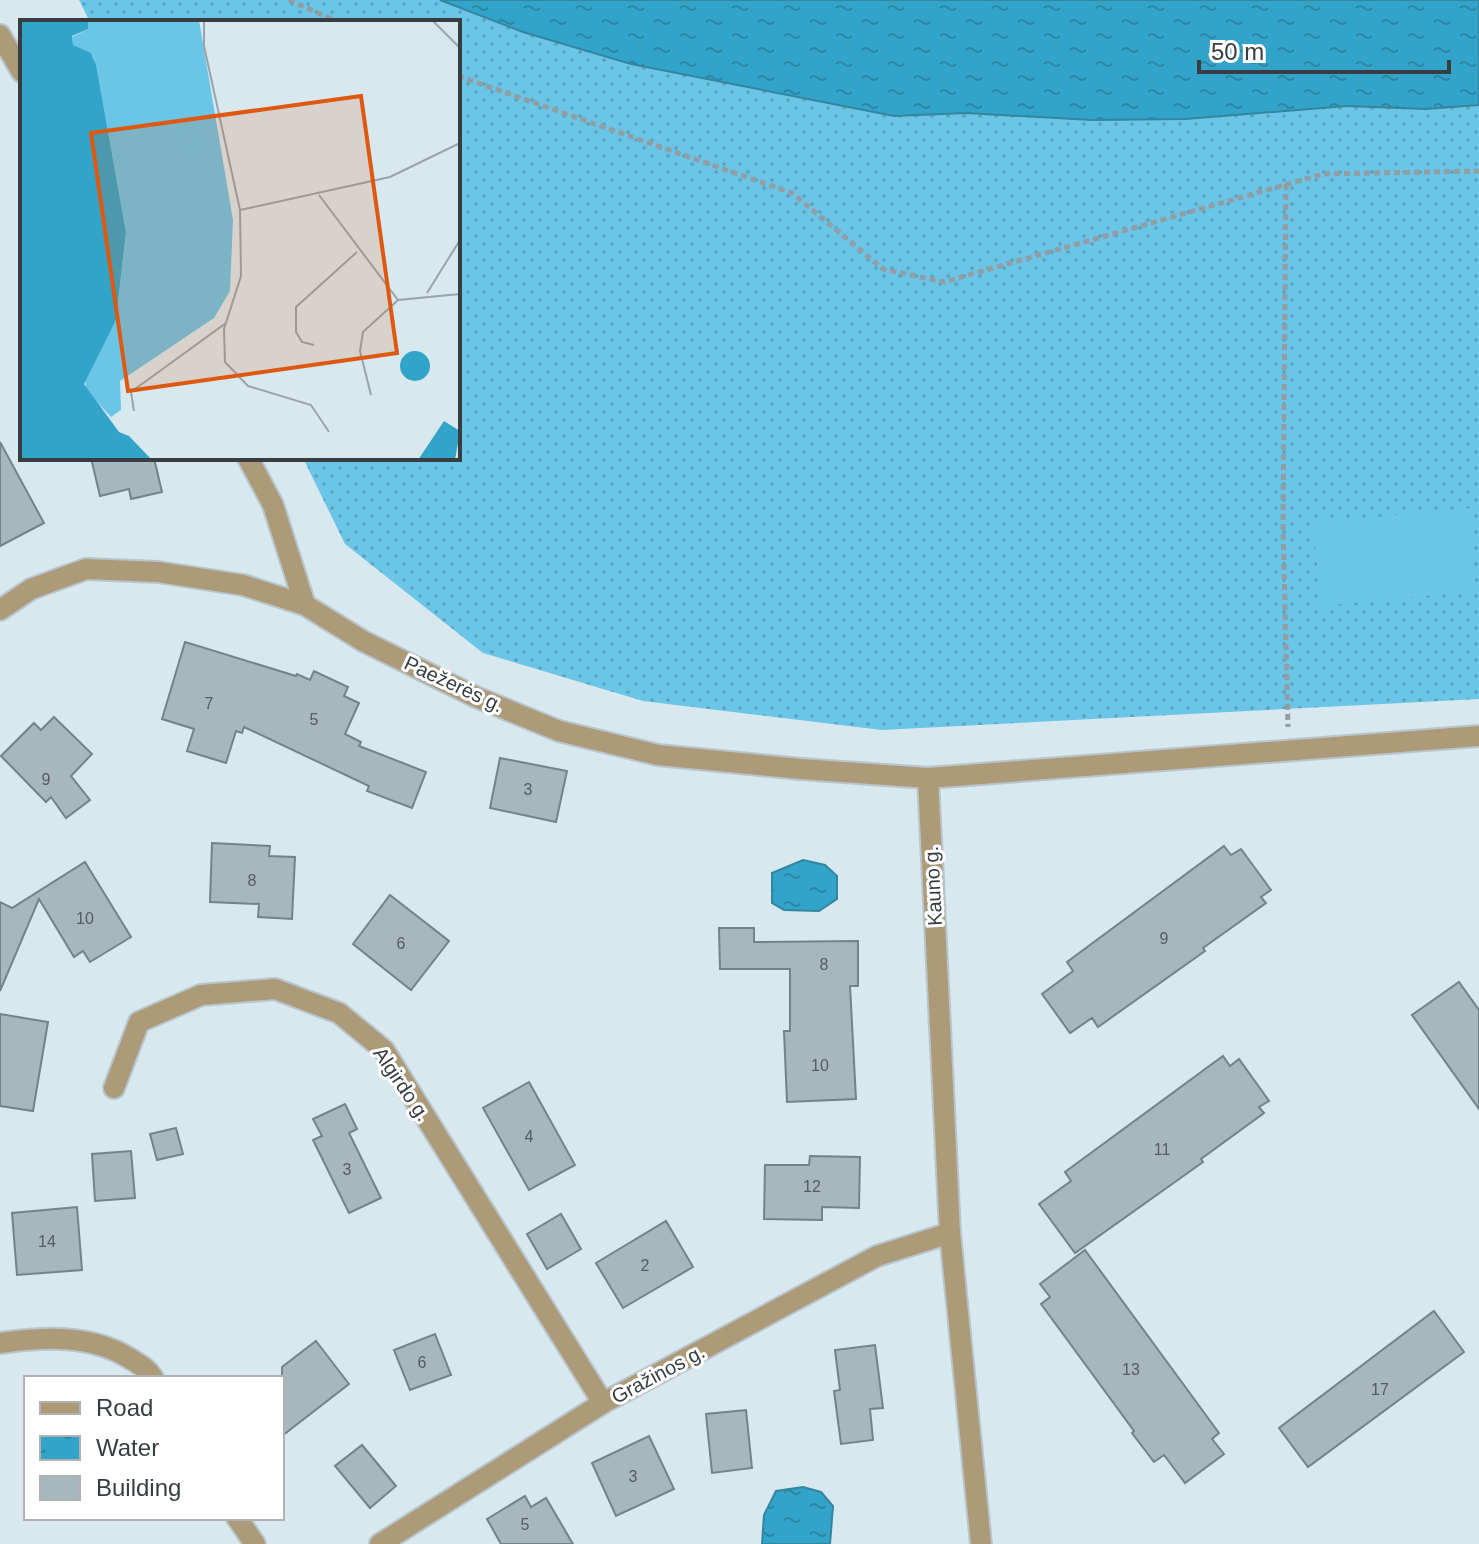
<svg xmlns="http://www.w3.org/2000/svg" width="1479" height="1544" font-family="Helvetica,sans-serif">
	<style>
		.grass { fill: url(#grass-dots) }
		.pitch { fill: #6bc5e6 }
		.water { fill: url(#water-ripples); stroke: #3485a0; stroke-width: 2 }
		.building { fill: #a7b7be; stroke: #748389; stroke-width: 2 }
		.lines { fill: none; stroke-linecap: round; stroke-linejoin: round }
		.street-casing { stroke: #b8c6cc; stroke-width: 24 }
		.path { stroke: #929ea3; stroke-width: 5; stroke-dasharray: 6 4; stroke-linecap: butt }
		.street { stroke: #ac9a79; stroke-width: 20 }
		.labels { text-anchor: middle; stroke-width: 6; stroke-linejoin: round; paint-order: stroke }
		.number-label { font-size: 16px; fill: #535c60 }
		.street-label { font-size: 20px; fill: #373d40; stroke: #fff }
		.inset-road { fill: none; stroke: #98a4a9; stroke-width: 2 }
		.view { fill: #df580f; fill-opacity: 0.15; stroke: #df580f; stroke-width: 4 }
		.inset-edge { fill: none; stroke: #373d40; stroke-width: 4 }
	</style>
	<defs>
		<pattern id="grass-dots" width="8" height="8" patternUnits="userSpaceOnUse" patternTransform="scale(2)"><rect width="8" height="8" fill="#6bc5e6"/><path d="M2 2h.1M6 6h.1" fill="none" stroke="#59a1bc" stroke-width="1.8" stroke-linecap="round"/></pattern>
		<pattern id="water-ripples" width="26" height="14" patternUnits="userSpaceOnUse" patternTransform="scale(2)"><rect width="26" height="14" fill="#33a4c9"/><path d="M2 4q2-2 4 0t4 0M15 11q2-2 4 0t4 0" fill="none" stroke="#2c87a5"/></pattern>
	</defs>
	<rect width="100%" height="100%" fill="#d8e8ef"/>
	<polygon class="grass" points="79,0 440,0 523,32 631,64 894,116 966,113 1092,120 1185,119 1347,106 1426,109 1479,105 1479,699 882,730 643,701 483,653 345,544 303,458 458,458 458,22 90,22"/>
	<polygon class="pitch" points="1469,508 1476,591 1321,606 1313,523"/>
	<g class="water">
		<polygon points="440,0 1479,0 1479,105 1426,109 1347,106 1185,119 1092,120 966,113 894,116 631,64 523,32"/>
		<polygon points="803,860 825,865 837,876 837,899 819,911 784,910 772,903 772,873"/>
		<polygon points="803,1487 821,1492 833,1506 830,1544 762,1544 764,1515 776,1491"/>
	</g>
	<g class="building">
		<polygon points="0,442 44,523 0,546"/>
		<polygon points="91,458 154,458 162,492 131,499 129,489 100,496"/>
		<polygon points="185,642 296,676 297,674 310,680 314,671 348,687 344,696 359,703 345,734 361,742 359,746 426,772 412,808 367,791 369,786 244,727 242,733 236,731 226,763 187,751 194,729 162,719"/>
		<polygon points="54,717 92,754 71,776 90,800 66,818 51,797 46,802 1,756 34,723 41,730"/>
		<polygon points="500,758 567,771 556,822 490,808"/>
		<polygon points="212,843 270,846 269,856 295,857 292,919 258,917 259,904 210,902"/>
		<polygon points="1224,846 1231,855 1241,849 1271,890 1261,897 1266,903 1203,948 1205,951 1098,1027 1092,1018 1070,1033 1042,994 1073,971 1067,962"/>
		<polygon points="85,862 131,937 90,962 83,951 74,957 39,899 0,991 0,902 12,908"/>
		<polygon points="390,895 449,941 411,990 353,944"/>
		<polygon points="719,928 754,928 754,942 858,941 858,986 850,986 856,1099 787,1102 784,1031 790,1031 790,969 720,969"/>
		<polygon points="1459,982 1479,1010 1479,1109 1412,1015"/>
		<polygon points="0,1014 48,1022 33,1111 0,1106"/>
		<polygon points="1223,1056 1230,1066 1239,1059 1269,1101 1259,1107 1264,1113 1201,1159 1203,1162 1075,1253 1039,1204 1071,1181 1065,1172"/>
		<polygon points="529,1082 575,1165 529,1190 483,1108"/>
		<polygon points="345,1104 357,1129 349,1133 381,1198 349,1213 313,1140 322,1136 313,1119"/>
		<polygon points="176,1128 183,1154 157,1160 150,1134"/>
		<polygon points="131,1151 135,1198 95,1201 92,1154"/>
		<polygon points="810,1156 860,1157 859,1208 822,1207 822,1220 764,1219 765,1165 809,1165"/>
		<polygon points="77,1207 82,1270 17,1275 12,1213"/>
		<polygon points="561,1214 581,1249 547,1269 527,1234"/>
		<polygon points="666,1221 693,1267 623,1308 596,1263"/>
		<polygon points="1085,1250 1219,1433 1212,1439 1224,1454 1185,1483 1164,1455 1154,1462 1132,1433 1134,1431 1041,1304 1050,1297 1040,1284"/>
		<polygon points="1434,1311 1464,1352 1308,1467 1279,1428"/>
		<polygon points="435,1334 451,1375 410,1390 394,1350"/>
		<polygon points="316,1341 349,1384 282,1436 282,1367"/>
		<polygon points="875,1345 883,1408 870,1409 873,1440 841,1444 834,1391 840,1390 835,1350"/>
		<polygon points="746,1410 752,1468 712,1473 706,1414"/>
		<polygon points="649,1436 674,1489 616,1516 592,1463"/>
		<polygon points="362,1445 396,1486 370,1508 335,1466"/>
		<polygon points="525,1496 531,1507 546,1498 573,1544 501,1544 487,1519"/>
	</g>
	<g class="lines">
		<g class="street-casing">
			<g id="street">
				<polyline points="0,35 22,72"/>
				<polyline points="248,458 273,505 305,605"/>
				<polyline points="0,610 31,589 86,569 158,572 243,585 305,605 363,641 476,697 559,731 658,755 801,769 928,778"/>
				<polyline points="114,1088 139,1022 201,995 275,989 339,1013 384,1050 603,1403"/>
				<path d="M0,1343C44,1337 90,1334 129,1358C139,1364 147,1368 153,1378"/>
				<polyline points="237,1518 255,1544"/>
				<polyline points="380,1544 603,1403 877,1256 950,1233"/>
				<polyline points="981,1544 950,1233 928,778 1479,736"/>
			</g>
		</g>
		<g class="path">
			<polyline points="289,0 338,22"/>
			<polyline points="458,76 792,193 883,269 944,282 1323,174 1479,171"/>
			<polyline points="1286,184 1283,524 1288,727"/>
		</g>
		<use href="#street" class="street"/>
	</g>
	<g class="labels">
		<g class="number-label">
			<text x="209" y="709">7</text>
			<text x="314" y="725">5</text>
			<text x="46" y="785">9</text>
			<text x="528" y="795">3</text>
			<text x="252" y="886">8</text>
			<text x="85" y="924">10</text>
			<text x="1164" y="944">9</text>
			<text x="401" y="949">6</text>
			<text x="824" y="970">8</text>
			<text x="820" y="1071">10</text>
			<text x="529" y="1142">4</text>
			<text x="1162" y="1155">11</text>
			<text x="347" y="1175">3</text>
			<text x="812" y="1192">12</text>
			<text x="47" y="1247">14</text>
			<text x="645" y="1271">2</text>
			<text x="422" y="1368">6</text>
			<text x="1131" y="1375">13</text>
			<text x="1380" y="1395">17</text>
			<text x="633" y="1482">3</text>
			<text x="525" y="1530">5</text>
		</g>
		<g class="street-label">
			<text transform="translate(454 684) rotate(25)" y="7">Paežerės g.</text>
			<text transform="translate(933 886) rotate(-93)" y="7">Kauno g.</text>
			<text transform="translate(402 1084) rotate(56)" y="7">Algirdo g.</text>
			<text transform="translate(658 1374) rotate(-28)" y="7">Gražinos g.</text>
		</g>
	</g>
	<g transform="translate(20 20)">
		<rect width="440" height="440" fill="#d8e8ef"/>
		<path d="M68,0H179L213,200L210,271L194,298L100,361L101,390L91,397L66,370L65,358L96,300L106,212L76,44L73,36L53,25L52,17L68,9Z" fill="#6bc5e6"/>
		<path d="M174,99L181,126L167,130L160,103Z" fill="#6bc5e6"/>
		<path d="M0,0H68V9L52,16L53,25L71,33L76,44L106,212L96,300L64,364L99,412L109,416L132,440H0ZM380 346a15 15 0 1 1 30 0a15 15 0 1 1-30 0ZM424,401L440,411L435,440H398Z" fill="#33a4c9"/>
		<path class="inset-road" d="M184,0V26L220,190L370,157L440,123M412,0L440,28M299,175L378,280M220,190L221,256L204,309L205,342L228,366L291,385L309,412M407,273L440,220M294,325L282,322L276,312V287L337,232M351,375L340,331L343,312L378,280L440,274M114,391L111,372L206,303"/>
		<path class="view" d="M341,76L377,333L108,371L71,113Z"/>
		<rect width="440" height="440" class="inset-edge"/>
	</g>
	<rect x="24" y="1376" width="260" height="144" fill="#ffffff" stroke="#afb1b3" stroke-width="2"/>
	<rect x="40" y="1402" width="40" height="12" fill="#ac9a79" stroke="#afb1b3" stroke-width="2"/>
	<text x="96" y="1416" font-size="24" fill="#373d40">Road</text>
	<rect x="40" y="1436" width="40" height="24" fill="url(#water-ripples)" stroke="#afb1b3" stroke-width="2"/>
	<text x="96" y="1456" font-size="24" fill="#373d40">Water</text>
	<rect x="40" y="1476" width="40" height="24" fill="#a7b7be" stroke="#afb1b3" stroke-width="2"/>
	<text x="96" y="1496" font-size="24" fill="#373d40">Building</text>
	<path d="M1199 60v12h250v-12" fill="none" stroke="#373d40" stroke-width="4"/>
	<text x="1211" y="60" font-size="24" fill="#373d40" stroke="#ffffff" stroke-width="6" paint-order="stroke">50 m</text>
</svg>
